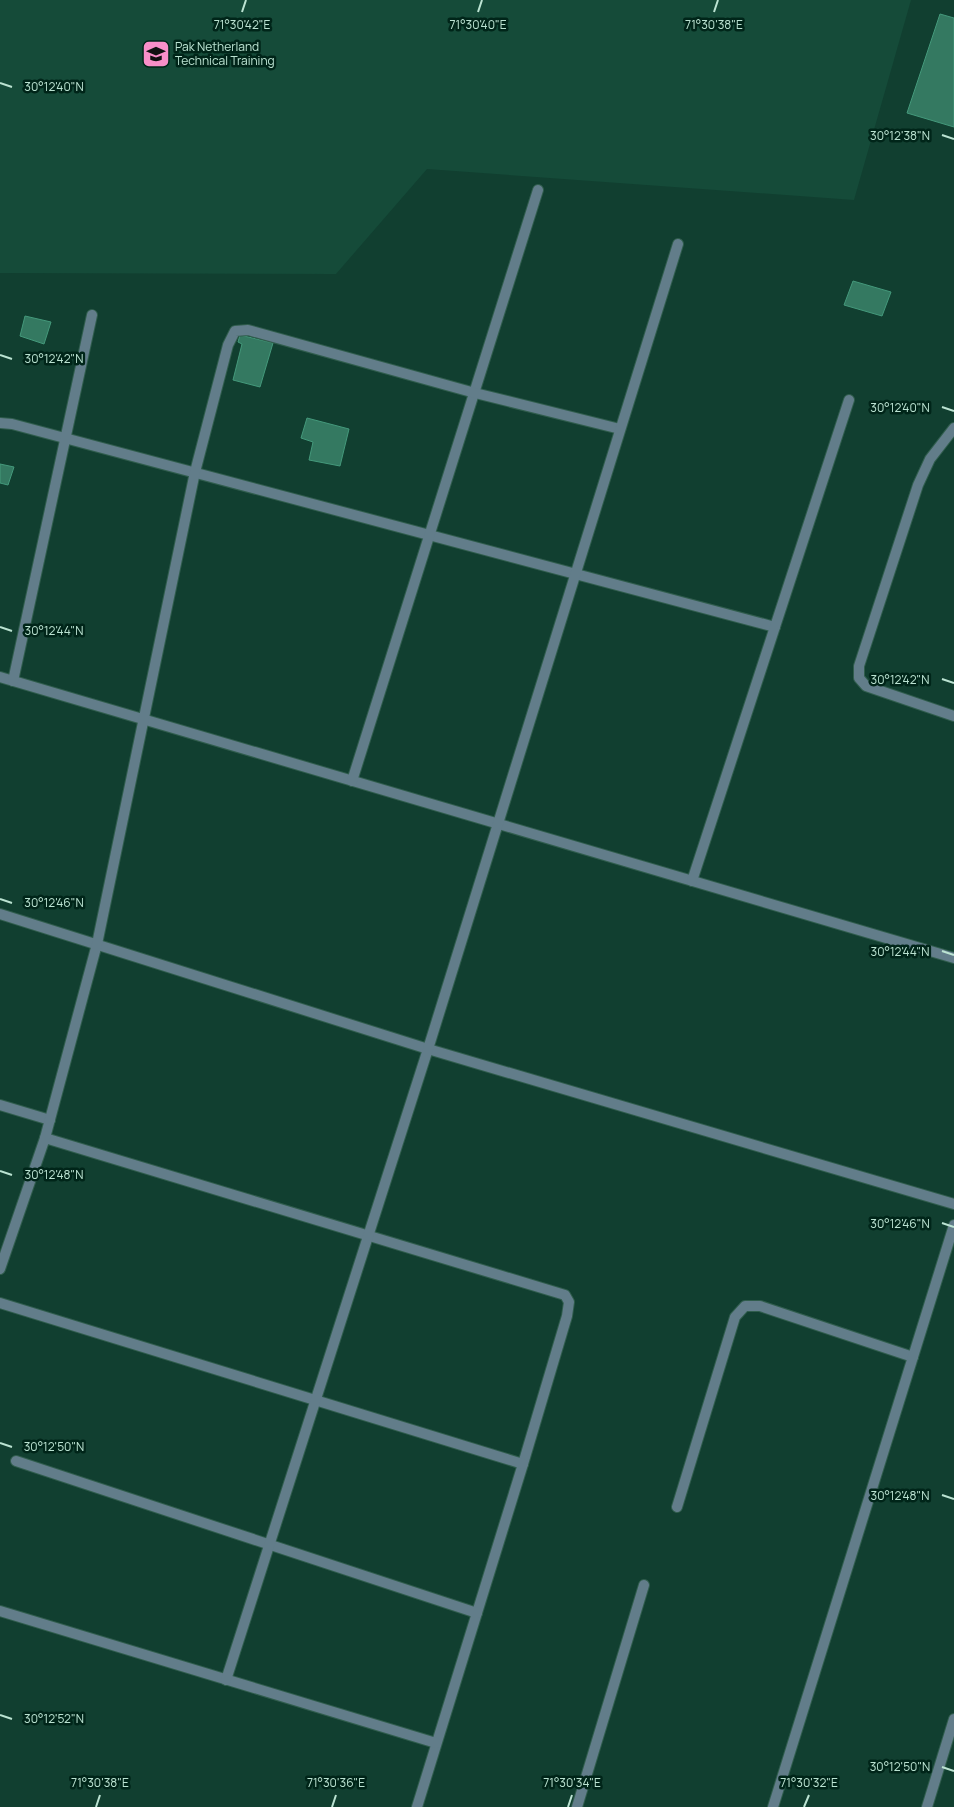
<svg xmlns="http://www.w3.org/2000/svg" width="954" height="1807" font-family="Manrope,sans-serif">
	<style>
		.built { fill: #154b39 }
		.building { fill: #347961; stroke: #44997b }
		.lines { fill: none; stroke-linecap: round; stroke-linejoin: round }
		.street-casing { stroke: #305d4d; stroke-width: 12 }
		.street { stroke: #627d8a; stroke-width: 10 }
		.ticks { fill: none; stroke: #bbe3d2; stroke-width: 2 }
		.labels { text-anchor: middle; stroke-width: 5; stroke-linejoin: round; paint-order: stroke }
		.poi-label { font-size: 12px; fill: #bbe3d2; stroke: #002519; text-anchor: start }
		.ticks-label { font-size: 12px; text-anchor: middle; fill: #bbe3d2; stroke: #002519; stroke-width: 5; stroke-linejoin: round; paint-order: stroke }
	</style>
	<rect width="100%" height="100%" fill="#113f30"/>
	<polygon class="built" points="0,0 911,0 854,200 427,169 336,274 0,273"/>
	<g class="building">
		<polygon points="940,14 954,18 954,127 907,113"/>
		<polygon points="853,281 891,292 882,316 844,305"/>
		<polygon points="25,316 51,322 44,344 20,336"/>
		<polygon points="240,335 273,343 260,387 233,380 242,344 238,342"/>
		<polygon points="307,418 349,429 340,466 309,460 313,442 301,438"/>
		<polygon points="0,464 14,467 8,485 0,483"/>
	</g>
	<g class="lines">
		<g class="street-casing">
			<g id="street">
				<polyline points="0,423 12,424 775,627"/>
				<polyline points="954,428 930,459 918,485 859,666 859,678 866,686 954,716"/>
				<polyline points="0,677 954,958"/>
				<polyline points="13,681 92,315"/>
				<polyline points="352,781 538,190"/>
				<polyline points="692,881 849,400"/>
				<polyline points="0,914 428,1049 954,1204"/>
				<polyline points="0,1105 50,1120"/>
				<polyline points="45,1138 565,1295 569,1302 567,1316 523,1464 417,1807"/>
				<polyline points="0,1269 45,1138 97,944 195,472 228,345 235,331 248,330 475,393 620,429"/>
				<polyline points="0,1303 523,1464"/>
				<polyline points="16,1461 477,1613"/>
				<polyline points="677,1507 735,1317 745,1306 760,1306 913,1357"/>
				<polyline points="0,1611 436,1743"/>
				<polyline points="226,1680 428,1049 678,244"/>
				<polyline points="577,1807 644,1585"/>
				<polyline points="773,1807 954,1225"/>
				<polyline points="927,1807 954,1719"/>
			</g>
		</g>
		<use href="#street" class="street"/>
	</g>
	<path class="ticks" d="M242,12L246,0M478,12L482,0M714,12L718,0M0,83L12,87M942,135L954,139M0,355L12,359M942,407L954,411M0,627L12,631M942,679L954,683M0,899L12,903M942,951L954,955M0,1171L12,1175M942,1223L954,1227M0,1443L12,1447M942,1495L954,1499M0,1715L12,1719M942,1767L954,1771M96,1807L100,1795M332,1807L336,1795M568,1807L572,1795M804,1807L809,1795"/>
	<defs>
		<g id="school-square" transform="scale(1.4375)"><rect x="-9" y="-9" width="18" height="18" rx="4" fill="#f98fc9" stroke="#002519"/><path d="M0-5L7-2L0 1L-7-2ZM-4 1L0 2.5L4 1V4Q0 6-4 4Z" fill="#111"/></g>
	</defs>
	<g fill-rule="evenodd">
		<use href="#school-square" x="156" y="54"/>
	</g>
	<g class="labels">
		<g class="poi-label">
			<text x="175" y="51">Pak Netherland<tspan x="175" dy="14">Technical Training</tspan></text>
		</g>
	</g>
	<g class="ticks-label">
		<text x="242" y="29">71°30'42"E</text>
		<text x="478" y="29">71°30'40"E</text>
		<text x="714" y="29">71°30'38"E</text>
		<text x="54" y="91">30°12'40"N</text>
		<text x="900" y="140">30°12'38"N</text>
		<text x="54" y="363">30°12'42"N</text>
		<text x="900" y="412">30°12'40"N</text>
		<text x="54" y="635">30°12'44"N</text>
		<text x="900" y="684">30°12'42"N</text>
		<text x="54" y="907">30°12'46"N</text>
		<text x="900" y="956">30°12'44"N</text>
		<text x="54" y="1179">30°12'48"N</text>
		<text x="900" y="1228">30°12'46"N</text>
		<text x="54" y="1451">30°12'50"N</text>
		<text x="900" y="1500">30°12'48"N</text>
		<text x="54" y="1723">30°12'52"N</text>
		<text x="900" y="1771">30°12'50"N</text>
		<text x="100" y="1787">71°30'38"E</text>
		<text x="336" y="1787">71°30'36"E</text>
		<text x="572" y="1787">71°30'34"E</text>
		<text x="809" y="1787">71°30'32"E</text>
	</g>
</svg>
